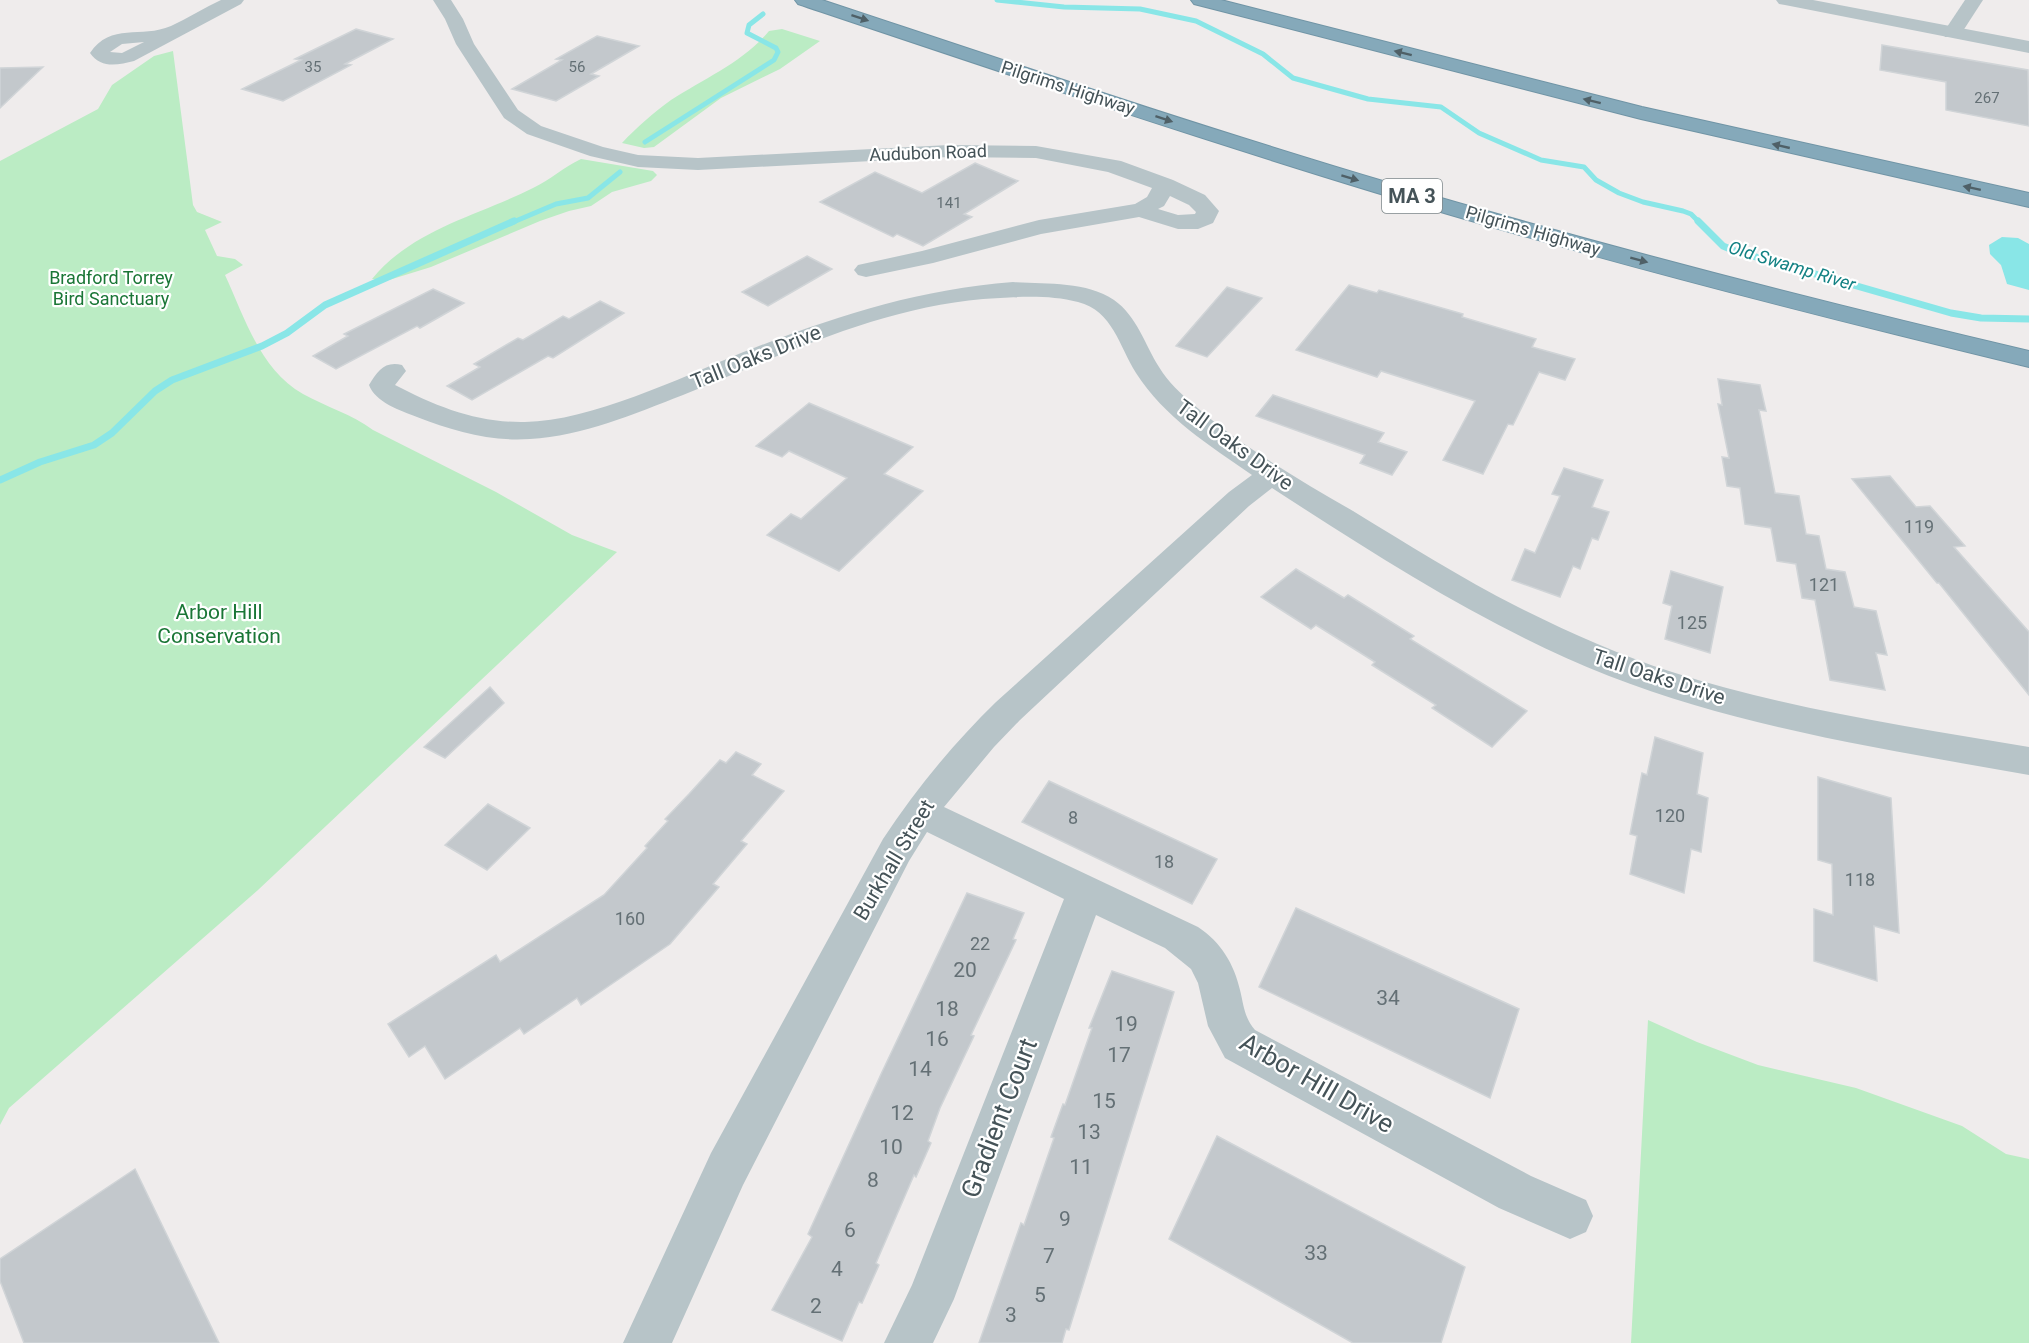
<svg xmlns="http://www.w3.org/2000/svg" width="2029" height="1343" font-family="Roboto,sans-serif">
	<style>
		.green { fill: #bbecc4 }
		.water { fill: #89e6e7 }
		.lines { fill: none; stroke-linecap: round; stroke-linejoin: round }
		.stream-far1 { stroke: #89e6e7; stroke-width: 5 }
		.stream { stroke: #89e6e7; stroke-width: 7 }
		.building { fill: #c3c8cc; stroke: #d0d4d7; stroke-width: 1.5 }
		.motorway-casing { stroke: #7094a5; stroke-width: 2 }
		.minor { fill: #b7c4c8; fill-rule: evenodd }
		.tertiary { fill: #b7c4c8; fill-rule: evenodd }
		.motorway { fill: #85a9ba; fill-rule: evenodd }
		.oneway { fill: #4f6067 }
		.labels { text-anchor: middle; stroke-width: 4.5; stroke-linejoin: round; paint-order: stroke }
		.far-number-label { font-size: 15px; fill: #647075 }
		.far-street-label { font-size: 18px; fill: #455358; stroke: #fff }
		.far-water-label { font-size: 18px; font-style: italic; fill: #128183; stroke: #fff }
		.far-park-label { font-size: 18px; fill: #1a7636; stroke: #fff }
		.number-label { font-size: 18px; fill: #647075 }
		.shield { fill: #fff; stroke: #7d878a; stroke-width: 1.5 }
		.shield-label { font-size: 20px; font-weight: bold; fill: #455358 }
		.street-label { font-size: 21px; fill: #455358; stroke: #fff }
		.park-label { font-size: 21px; fill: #1a7636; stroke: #fff }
		.near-number-label { font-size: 21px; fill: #647075 }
		.near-street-label { font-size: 26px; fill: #455358; stroke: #fff }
	</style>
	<rect width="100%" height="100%" fill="#efecec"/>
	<g class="green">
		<path d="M782,29L820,41L780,69L721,98L654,147L644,148L622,143C636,128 654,112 671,100C705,78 743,62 769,31Z"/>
		<path d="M173,51L193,205L197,212L222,222L205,230L217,256L235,259L243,265L225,275C244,316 260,370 303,394C326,407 352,414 373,430L496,492L572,535L617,552L258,890L9,1108L0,1125V161L98,109L112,85L154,56Z"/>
		<path d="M581,159L653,171L657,175L651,181L612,192L591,206L569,211L540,221L431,267L389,280L372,279C413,229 477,216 533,188C550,180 564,167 581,159Z"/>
		<polygon points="1648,1020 1697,1042 1758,1065 1856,1088 1962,1126 2006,1154 2029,1159 2029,1343 1631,1343"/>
	</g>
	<polygon class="water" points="2002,237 2018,238 2029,244 2029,290 2007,284 2001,265 1990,254 1989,245"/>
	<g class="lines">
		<g class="stream-far1">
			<polyline points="997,0 1064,7 1140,9 1196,21 1263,54 1293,78 1368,99 1441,107 1479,133 1541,160 1584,167 1596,180 1619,193 1643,202 1683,211 1691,214 1700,223"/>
			<polyline points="645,142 774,60 778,52 776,48 747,33 749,25 763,14"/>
			<polyline points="511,223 556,204 588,198 620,172"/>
		</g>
		<g class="stream">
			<polyline points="1698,221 1723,246 1735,251 1951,313 1981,318 2029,319"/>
			<polyline points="0,480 40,462 94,445 112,433 155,391 172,380 262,346 287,333 325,305 514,221"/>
		</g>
	</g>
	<g class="building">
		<polygon points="356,29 393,39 345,64 351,65 283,101 242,89 301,60 295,59"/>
		<polygon points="597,36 639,46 591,74 599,76 556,101 512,89 562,60 556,59"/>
		<polygon points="1882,45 2028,70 2029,126 1946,110 1946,82 1880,70"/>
		<polygon points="43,67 0,108 0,68"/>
		<polygon points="975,163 1018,181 964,214 972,217 923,246 897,234 893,237 820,202 875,172 922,193"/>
		<polygon points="807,256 832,269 768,306 742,292"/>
		<polygon points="1349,285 1377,293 1379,290 1463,314 1462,317 1536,339 1532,347 1575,359 1565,380 1539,372 1513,425 1508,424 1483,474 1443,460 1475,401 1381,371 1377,377 1296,350"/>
		<polygon points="1227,287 1262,298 1207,357 1176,346"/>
		<polygon points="433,289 464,303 420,328 417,326 336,369 313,356 348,336 344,334"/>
		<polygon points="600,301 624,313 553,358 548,356 472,400 447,386 480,367 474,364 518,338 523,340 563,316 569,319"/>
		<polygon points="1718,379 1760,385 1766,411 1759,410 1775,493 1799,496 1806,534 1819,536 1826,569 1845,572 1854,607 1876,611 1887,655 1876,653 1885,690 1830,680 1815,600 1802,598 1796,564 1777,561 1771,528 1745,524 1740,488 1727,486 1722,457 1729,458 1718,404 1722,405"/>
		<polygon points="1273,395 1384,433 1378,442 1407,452 1392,475 1360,463 1365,455 1256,416"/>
		<polygon points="809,403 913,447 884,474 923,491 839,571 767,535 791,514 801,519 847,478 789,451 782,457 756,446"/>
		<polygon points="1564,468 1603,480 1592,507 1609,512 1598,540 1592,538 1580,569 1573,566 1560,597 1512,580 1525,549 1535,553 1560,496 1552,494"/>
		<polygon points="1890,476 1916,507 1930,506 1965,546 1954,547 2029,632 2029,695 1939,583 1937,583 1852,479"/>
		<polygon points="1296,569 1344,598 1348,595 1414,636 1410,639 1527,711 1492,747 1432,708 1436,705 1372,665 1375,662 1316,625 1311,629 1261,597"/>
		<polygon points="1671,571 1723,587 1710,653 1665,639 1672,606 1663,603"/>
		<polygon points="490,687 504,703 445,758 424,747"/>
		<polygon points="1655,737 1703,753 1697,794 1708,798 1701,852 1691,849 1684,893 1630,874 1637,836 1630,834 1642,773 1647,775"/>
		<polygon points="736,752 761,764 752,775 784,791 741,841 747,844 713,884 719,887 670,944 581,1005 577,998 524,1034 520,1028 445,1079 425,1046 409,1057 388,1024 496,955 500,962 604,895 647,848 645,846 668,821 665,819 689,794 720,760 726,763"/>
		<polygon points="1818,777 1891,798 1899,933 1874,926 1877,981 1814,961 1814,909 1833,915 1832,864 1818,860"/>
		<polygon points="1049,781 1217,859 1192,904 1022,822"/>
		<polygon points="488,804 530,828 487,870 445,845"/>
		<polygon points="967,893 1024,913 1013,939 1016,940 971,1035 974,1036 940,1108 928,1141 931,1143 916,1177 914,1175 876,1263 879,1265 862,1303 859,1302 842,1341 772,1310 812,1237 808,1234 882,1072"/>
		<polygon points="1296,908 1519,1009 1490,1098 1259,987"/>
		<polygon points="1112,971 1174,992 1069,1330 1066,1329 1062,1343 979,1343 1021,1223 1024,1225 1054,1138 1051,1137 1063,1104 1065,1105 1092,1028 1089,1028"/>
		<polygon points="1217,1136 1465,1267 1441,1343 1353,1343 1169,1239"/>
		<polygon points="135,1169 219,1343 24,1343 0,1281 0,1259"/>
	</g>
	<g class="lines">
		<g class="motorway-casing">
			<g id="motorway">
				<path d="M795,0H822C1012,63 1201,127 1393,184C1604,246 1816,301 2029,351V367C1809,314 1590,258 1374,192C1181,133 989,68 798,4Z"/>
				<polygon points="1191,0 1221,0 1642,107 2029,193 2029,207 1641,119 1194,4"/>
			</g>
		</g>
		<g class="minor">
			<path d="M221,0H244L241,4L134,61C118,65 101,69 90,53C111,22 141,39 171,26C188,18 204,8 221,0ZM144,42L122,53L110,52L122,44Z"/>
			<path d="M433,0H451L463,19L474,44L518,110L541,126L603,147L638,155L698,158L949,145L1036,146L1121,161L1173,180L1205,195L1219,211L1213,223L1198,229H1178L1139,217L1041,234L933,263L866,277L858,275L854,270L858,265L922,251L1039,220L1135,204L1147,197L1152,188L1108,172L1036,158L949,157L698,170L638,167L590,156L527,134L504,118L456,44L445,19ZM1170,196L1189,205L1196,212L1195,214L1178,215L1158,209L1164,206Z"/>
			<polygon points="1965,0 1983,0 1959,37 1945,37 1943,33"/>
			<path d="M1013,282C1046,284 1086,281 1114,300C1137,316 1145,345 1159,367C1168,382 1181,394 1194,405C1242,447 1298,479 1353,511C1407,544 1461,578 1518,607C1568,632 1619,655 1672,672C1788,709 1909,727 2029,747V775C1888,750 1743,728 1609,676C1490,629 1380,558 1272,488L1249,506L1020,720L994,747L944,807L1198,927C1221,942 1234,964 1240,990C1244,1006 1244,1017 1255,1030L1531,1176L1586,1200L1593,1216L1586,1232L1570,1239L1499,1208L1225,1058L1208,1026L1198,983L1191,969L1165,948L1096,915L954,1299L933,1343H884L912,1285L1064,899L927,832L909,861L743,1185L672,1343H623L711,1153L883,839C916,789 953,744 996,702L1229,492L1252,475C1210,446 1164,417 1136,373C1119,346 1113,311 1078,302C1048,294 1013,297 983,299C878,308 780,356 683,395C634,414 583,436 530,439C491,442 453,431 417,417C401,411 375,402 369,385C378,371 384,361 402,365L406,371L395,385C437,407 478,423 525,422C591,421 680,378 741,353C833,317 914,290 1013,282Z"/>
		</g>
		<polygon class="tertiary" points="1776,0 1813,0 2029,41 2029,53 1785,5 1779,4"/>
		<use href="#motorway" class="motorway"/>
	</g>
	<defs><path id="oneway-solid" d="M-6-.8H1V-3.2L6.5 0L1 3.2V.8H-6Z" transform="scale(1.5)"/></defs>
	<g class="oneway">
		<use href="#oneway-solid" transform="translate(860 18) rotate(18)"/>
		<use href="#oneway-solid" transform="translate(1403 53) rotate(-166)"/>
		<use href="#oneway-solid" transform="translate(1592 101) rotate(-166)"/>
		<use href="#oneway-solid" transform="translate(1164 119) rotate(18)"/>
		<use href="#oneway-solid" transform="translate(1781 146) rotate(-167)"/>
		<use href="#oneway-solid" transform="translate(1350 178) rotate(17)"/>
		<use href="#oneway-solid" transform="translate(1972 188) rotate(-168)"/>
		<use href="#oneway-solid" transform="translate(1639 260) rotate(15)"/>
	</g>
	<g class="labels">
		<g class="far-number-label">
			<text x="313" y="72">35</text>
			<text x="577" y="72">56</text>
			<text x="1987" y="103">267</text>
			<text x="949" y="208">141</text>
		</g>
		<g class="far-street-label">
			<text transform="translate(1068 88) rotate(18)" y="6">Pilgrims Highway</text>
			<text transform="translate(928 153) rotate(-2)" y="6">Audubon Road</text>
			<text transform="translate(1533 231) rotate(16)" y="6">Pilgrims Highway</text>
		</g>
		<g class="far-water-label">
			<text transform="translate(1792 266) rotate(17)" y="6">Old Swamp River</text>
		</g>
		<g class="far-park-label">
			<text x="111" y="284">Bradford Torrey<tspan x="111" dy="21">Bird Sanctuary</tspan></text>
		</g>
		<g class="number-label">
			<text x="1919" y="533">119</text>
			<text x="1824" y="591">121</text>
			<text x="1692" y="629">125</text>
			<text x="1670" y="822">120</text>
			<text x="1073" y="824">8</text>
			<text x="1164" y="868">18</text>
			<text x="1860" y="886">118</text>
			<text x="630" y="925">160</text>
			<text x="980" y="950">22</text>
		</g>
		<rect class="shield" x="1382" y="179" width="60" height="34" rx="4.5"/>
		<g class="shield-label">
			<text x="1412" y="203">MA 3</text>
		</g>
		<g class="street-label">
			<text transform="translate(756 357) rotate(-22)" y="7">Tall Oaks Drive</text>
			<text transform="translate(1235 445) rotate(36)" y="7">Tall Oaks Drive</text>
			<text transform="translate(1659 677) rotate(18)" y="7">Tall Oaks Drive</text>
			<text transform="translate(894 860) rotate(-59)" y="7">Burkhall Street</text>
		</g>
		<g class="park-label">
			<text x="219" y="619">Arbor Hill<tspan x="219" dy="24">Conservation</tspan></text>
		</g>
		<g class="near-number-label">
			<text x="965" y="977">20</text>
			<text x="1388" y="1005">34</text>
			<text x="947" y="1016">18</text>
			<text x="1126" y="1031">19</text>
			<text x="937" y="1046">16</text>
			<text x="1119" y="1062">17</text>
			<text x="920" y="1076">14</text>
			<text x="1104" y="1108">15</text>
			<text x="902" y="1120">12</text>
			<text x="1089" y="1139">13</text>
			<text x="891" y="1154">10</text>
			<text x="1081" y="1174">11</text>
			<text x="873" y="1187">8</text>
			<text x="1065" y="1226">9</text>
			<text x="850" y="1237">6</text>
			<text x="1316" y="1260">33</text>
			<text x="1049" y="1263">7</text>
			<text x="837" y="1276">4</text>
			<text x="1040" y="1302">5</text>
			<text x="816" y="1313">2</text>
			<text x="1011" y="1322">3</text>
		</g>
		<g class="near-street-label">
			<text transform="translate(1317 1083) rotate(30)" y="9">Arbor Hill Drive</text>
			<text transform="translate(999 1118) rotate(-69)" y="9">Gradient Court</text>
		</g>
	</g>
</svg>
